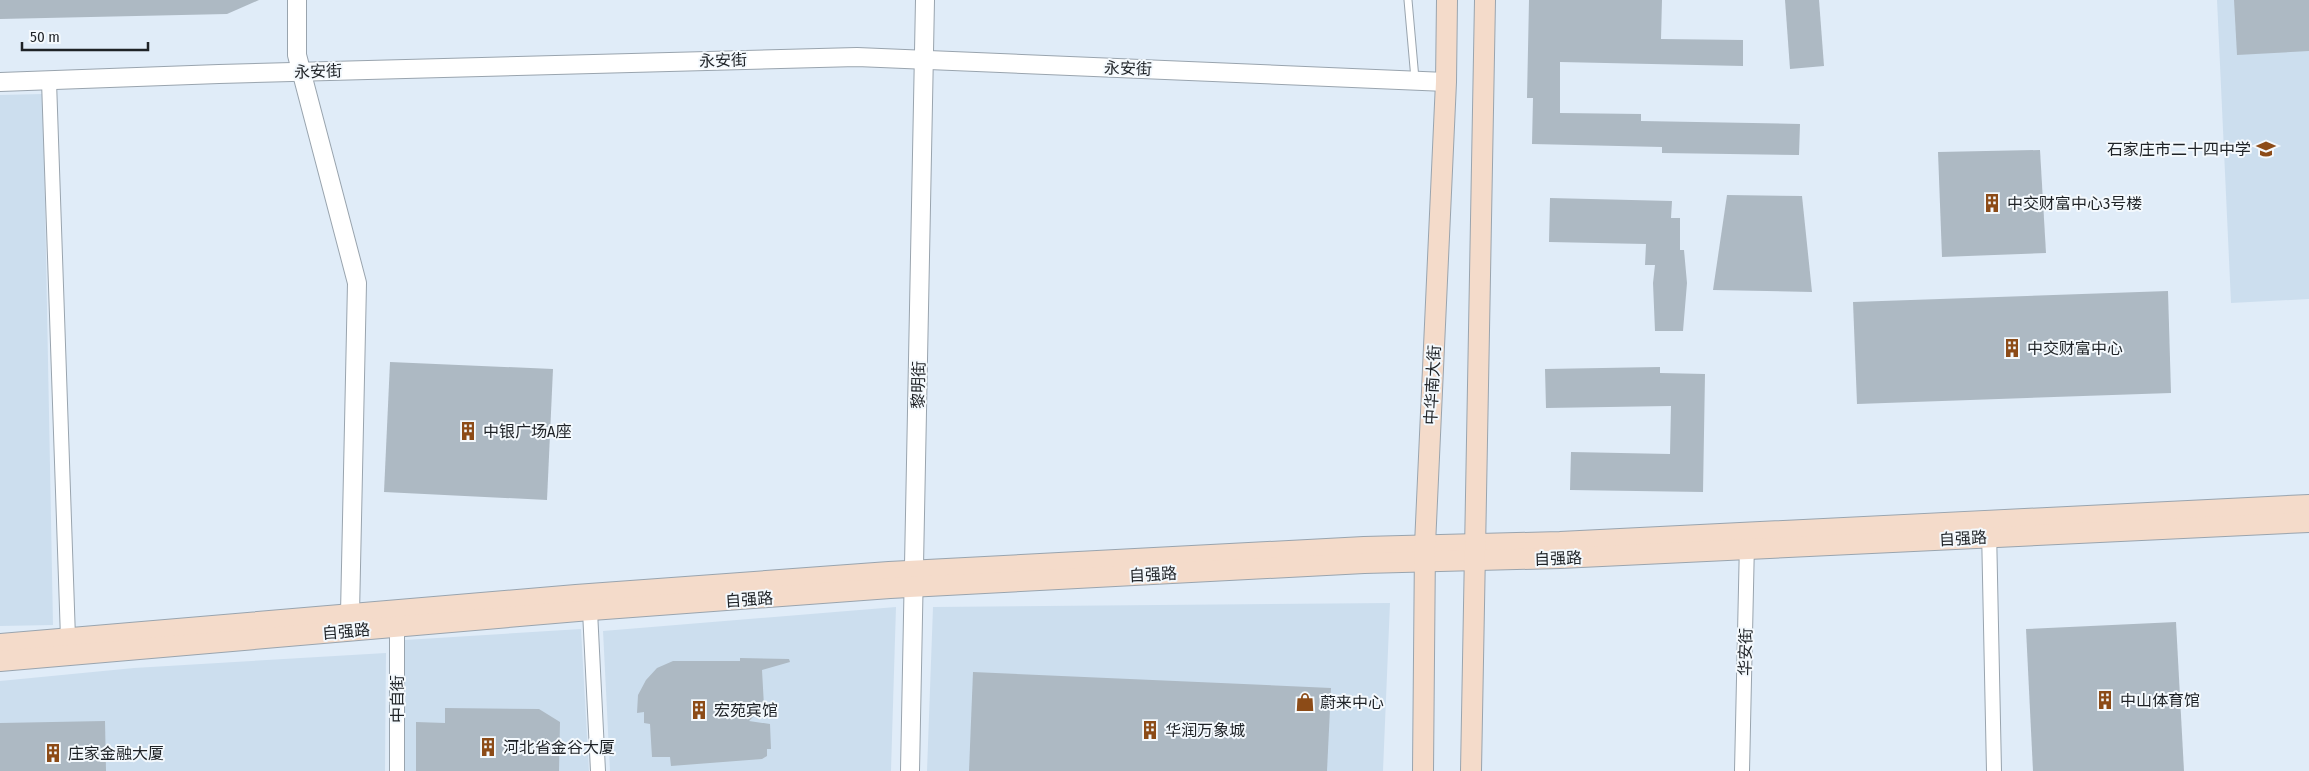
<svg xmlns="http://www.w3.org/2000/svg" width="2309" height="771" font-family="'Fira Sans Condensed','Noto Sans SC',sans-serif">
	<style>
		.built { fill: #ccdeee }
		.building { fill: #adb9c3 }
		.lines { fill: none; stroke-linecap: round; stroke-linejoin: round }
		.service-casing { stroke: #99a4ae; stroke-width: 9 }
		.minor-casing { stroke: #99a4ae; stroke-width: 16 }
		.tertiary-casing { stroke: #99a4ae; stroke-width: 20 }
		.secondary-casing { stroke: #99a4ae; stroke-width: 22 }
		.service { stroke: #fff; stroke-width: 7 }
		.minor { stroke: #fff; stroke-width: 14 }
		.tertiary { stroke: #fff; stroke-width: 18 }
		.secondary { stroke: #f4dbca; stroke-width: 20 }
		.labels { text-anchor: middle; stroke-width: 4; stroke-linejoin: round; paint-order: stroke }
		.street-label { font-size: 16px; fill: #1e2226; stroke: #f4f9fd }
		.poi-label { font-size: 16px; fill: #1e2226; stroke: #f4f9fd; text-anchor: start }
	</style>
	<rect width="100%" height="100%" fill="#e0ecf8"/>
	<g class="built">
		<polygon points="2217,0 2309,0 2309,299 2231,303"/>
		<polygon points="43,94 53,625 0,626 0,95"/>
		<polygon points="1390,603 1383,771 927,771 933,607"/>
		<polygon points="896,607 891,771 610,771 603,631"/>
		<polygon points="581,629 589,771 405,771 405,640"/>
		<polygon points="386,653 385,771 0,771 0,681 134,668"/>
	</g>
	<g class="building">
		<polygon points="0,0 259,0 227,14 0,19"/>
		<polygon points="1529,0 1662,0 1661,39 1743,40 1743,66 1560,62 1560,113 1641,114 1641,121 1800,124 1799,155 1662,153 1662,147 1532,144 1533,98 1527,98"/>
		<polygon points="1785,0 1819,0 1824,66 1790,69"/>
		<polygon points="2234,0 2309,0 2309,51 2237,55"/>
		<polygon points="2040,150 2046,253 1942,257 1938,152"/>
		<polygon points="1727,195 1802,196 1812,292 1713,290"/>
		<polygon points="1550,198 1672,201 1671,218 1680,218 1680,250 1684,250 1687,283 1683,331 1655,331 1653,283 1655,265 1645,265 1646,244 1549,242"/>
		<polygon points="2168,291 2171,393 1857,404 1853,302"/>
		<polygon points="390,362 553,369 547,500 384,492"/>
		<polygon points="1660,367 1660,373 1705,374 1703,492 1570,490 1571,452 1670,454 1671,406 1546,408 1545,369"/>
		<polygon points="2176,622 2184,771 2033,771 2026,629"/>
		<polygon points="740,658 789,659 790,662 762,670 764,706 749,721 770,724 771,749 767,749 767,756 762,759 671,766 670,757 652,757 650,724 644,723 644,712 637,713 638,695 646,680 657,668 673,661 740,661"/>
		<polygon points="973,672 1331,688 1327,771 969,771"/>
		<polygon points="445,708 539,709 560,722 559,771 416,771 416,722 445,723"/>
		<polygon points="105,721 106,771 0,771 0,723"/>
	</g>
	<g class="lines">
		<g class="service-casing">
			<polyline id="service" points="1408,0 1415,79"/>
		</g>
		<g class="minor-casing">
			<g id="minor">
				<polyline points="49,81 68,638"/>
				<polyline points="1989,529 1994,771"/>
				<polyline points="590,611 598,771"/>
				<polyline points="397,627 397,771"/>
				<polyline points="1742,771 1747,542"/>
			</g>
		</g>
		<g class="tertiary-casing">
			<g id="tertiary">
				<polyline points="297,0 297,55 357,283 350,614"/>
				<polyline points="0,82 219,74 857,57 1446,82"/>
				<polyline points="910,771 925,0"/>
			</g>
		</g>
		<g class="secondary-casing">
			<g id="secondary">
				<polyline points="0,644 576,595 889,572 1364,547 1560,542 2309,505"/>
				<polyline points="0,661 578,611 890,588 1364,563 1560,558 2309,522"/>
				<polyline points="1423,771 1425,545 1446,82 1447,0"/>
				<polyline points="1471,771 1485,0"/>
			</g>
		</g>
		<use href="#service" class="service"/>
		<use href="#minor" class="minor"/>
		<use href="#tertiary" class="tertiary"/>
		<use href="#secondary" class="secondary"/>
	</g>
	<defs>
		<g id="school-bare" transform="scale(1.5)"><path d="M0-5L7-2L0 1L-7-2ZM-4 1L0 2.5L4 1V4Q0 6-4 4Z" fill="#8c4b17" stroke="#f4f9fd" stroke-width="2.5" paint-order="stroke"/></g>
		<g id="building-bare" transform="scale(1.5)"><path d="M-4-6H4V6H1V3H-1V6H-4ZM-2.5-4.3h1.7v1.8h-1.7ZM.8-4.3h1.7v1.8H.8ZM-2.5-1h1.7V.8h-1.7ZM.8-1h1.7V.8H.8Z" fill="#8c4b17" stroke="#f4f9fd" stroke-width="2.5" paint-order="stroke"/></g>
		<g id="shop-bare" transform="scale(1.5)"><path d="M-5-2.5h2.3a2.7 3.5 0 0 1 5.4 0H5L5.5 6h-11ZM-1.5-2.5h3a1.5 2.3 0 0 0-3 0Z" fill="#8c4b17" stroke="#f4f9fd" stroke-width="2.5" paint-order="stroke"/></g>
	</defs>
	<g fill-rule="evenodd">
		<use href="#school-bare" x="2266" y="149"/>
		<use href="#building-bare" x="1992" y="203"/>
		<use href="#building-bare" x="2012" y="348"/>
		<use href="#building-bare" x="468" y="431"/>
		<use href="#building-bare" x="2105" y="700"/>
		<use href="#shop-bare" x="1305" y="702"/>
		<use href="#building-bare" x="699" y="710"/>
		<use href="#building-bare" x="1150" y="730"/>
		<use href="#building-bare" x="488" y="747"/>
		<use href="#building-bare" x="53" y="753"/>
	</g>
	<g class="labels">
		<g class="street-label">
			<text transform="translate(723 60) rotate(-2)" y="6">永安街</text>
			<text transform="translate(1128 68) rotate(2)" y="6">永安街</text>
			<text transform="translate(318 71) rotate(-2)" y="6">永安街</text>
			<text transform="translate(918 385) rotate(-89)" y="6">黎明街</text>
			<text transform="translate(1432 385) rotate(-87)" y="6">中华南大街</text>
			<text transform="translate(1963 538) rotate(-3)" y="6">自强路</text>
			<text transform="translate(1558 558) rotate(-2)" y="6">自强路</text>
			<text transform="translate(1153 574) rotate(-3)" y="6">自强路</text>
			<text transform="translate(749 599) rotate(-4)" y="6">自强路</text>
			<text transform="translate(346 631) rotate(-5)" y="6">自强路</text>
			<text transform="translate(1745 652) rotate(-89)" y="6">华安街</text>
			<text transform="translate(397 699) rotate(-90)" y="6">中自街</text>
		</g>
		<g class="poi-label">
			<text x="2251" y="155" text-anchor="end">石家庄市二十四中学</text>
			<text x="2007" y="209">中交财富中心3号楼</text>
			<text x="2027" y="354">中交财富中心</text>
			<text x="483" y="437">中银广场A座</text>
			<text x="2120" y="706">中山体育馆</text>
			<text x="1320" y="708">蔚来中心</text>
			<text x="714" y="716">宏苑宾馆</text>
			<text x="1165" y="736">华润万象城</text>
			<text x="503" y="753">河北省金谷大厦</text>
			<text x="68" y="759">庄家金融大厦</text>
		</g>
	</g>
	<path d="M22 42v8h126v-8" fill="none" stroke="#1e2226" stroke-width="2.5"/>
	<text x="30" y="42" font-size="15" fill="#1e2226" stroke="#f4f9fd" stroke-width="4" paint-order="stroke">50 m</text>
</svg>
